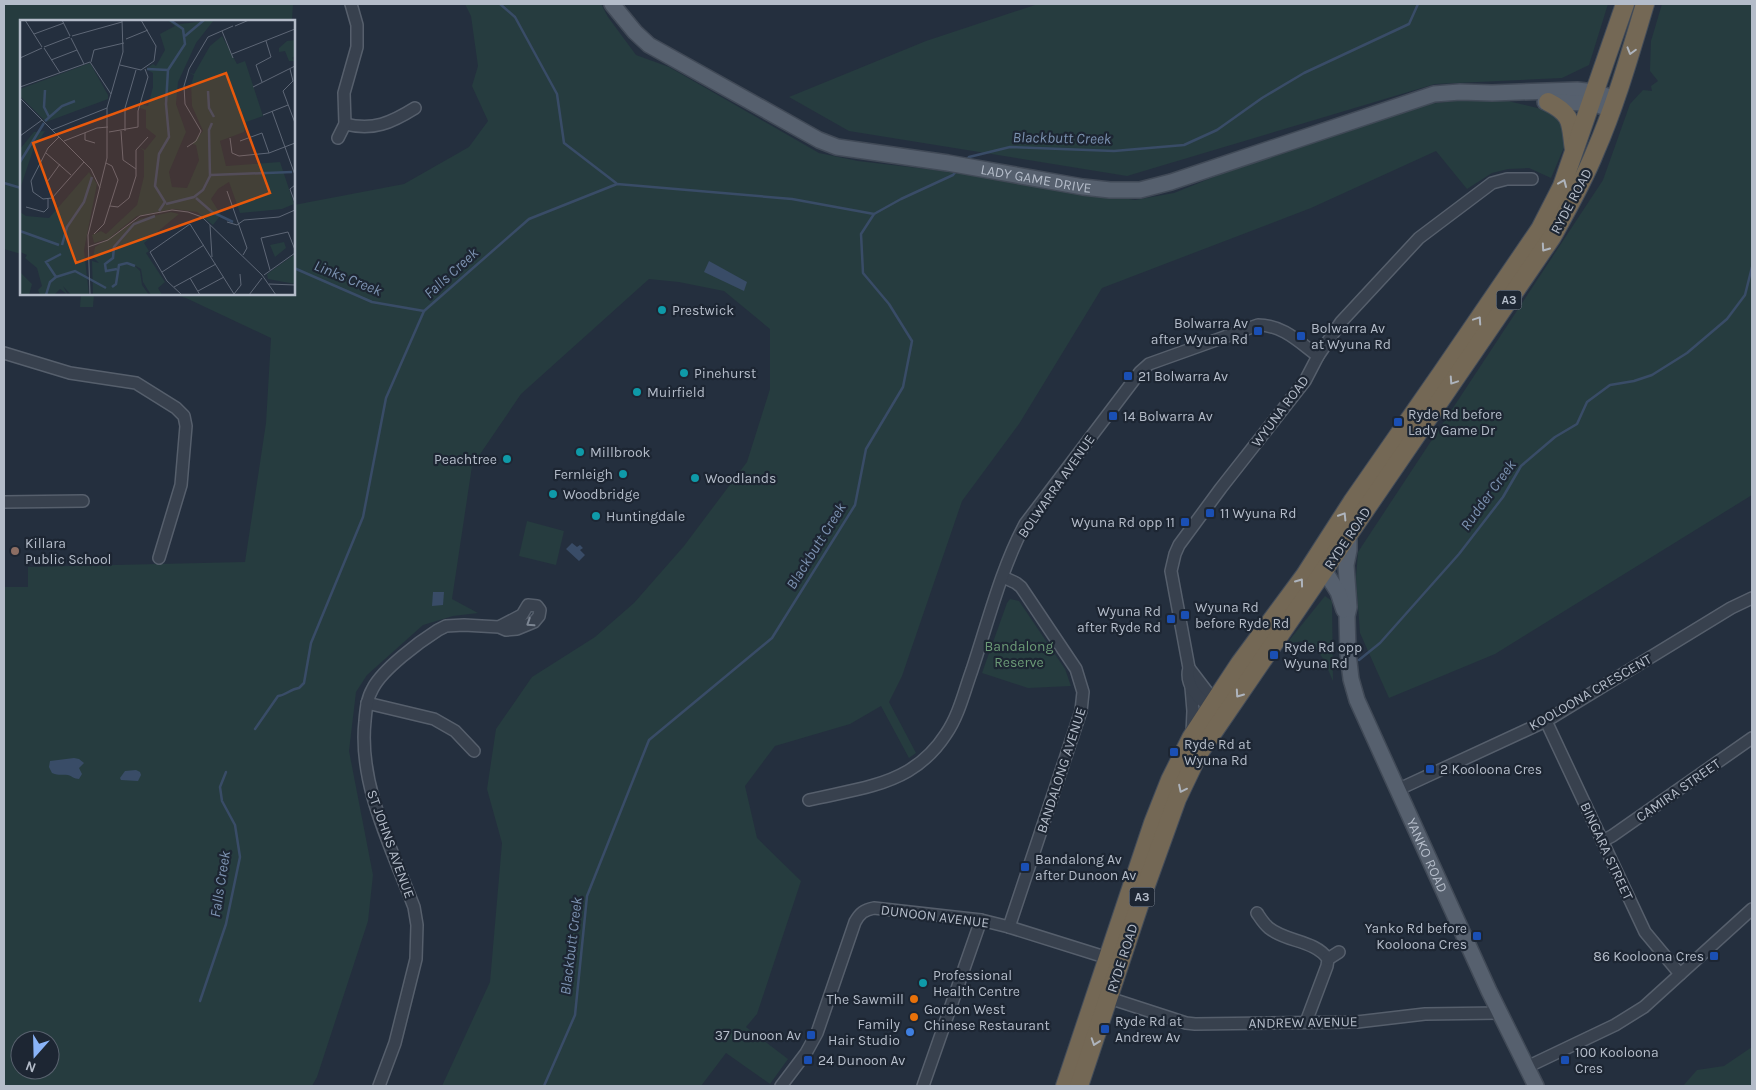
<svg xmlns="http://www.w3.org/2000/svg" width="1756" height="1090" font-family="Karla,sans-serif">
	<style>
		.green { fill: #263c3f; fill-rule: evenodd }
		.water { fill: #394c67 }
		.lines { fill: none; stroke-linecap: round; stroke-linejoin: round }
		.stream { stroke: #394c67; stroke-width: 2.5 }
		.minor-casing { stroke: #565f6c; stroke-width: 14 }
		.major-casing { stroke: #414a57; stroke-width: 18 }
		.highway-casing { stroke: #434c59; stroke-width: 20 }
		.minor { stroke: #38414e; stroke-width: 11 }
		.major { stroke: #56606e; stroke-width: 15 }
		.highway { stroke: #746855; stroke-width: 18 }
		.oneway { stroke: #aeb4bd }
		.oneway2 { stroke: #7c8592 }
		.culture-dot { fill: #0f9aa8; stroke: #1d2633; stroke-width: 2 }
		.transit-dot { fill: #1a4fb4; stroke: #1d2633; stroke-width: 2 }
		.education-dot { fill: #8d6e63; stroke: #1d2633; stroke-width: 2 }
		.food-dot { fill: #e8710a; stroke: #1d2633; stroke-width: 2 }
		.shop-dot { fill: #3f7fe0; stroke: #1d2633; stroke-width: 2 }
		.labels { text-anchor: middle; stroke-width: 4.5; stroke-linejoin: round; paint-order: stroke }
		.shield { fill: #1d2633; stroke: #878f9c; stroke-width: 1 }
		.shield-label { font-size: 12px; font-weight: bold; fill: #b4bcc9 }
		.street-label { font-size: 14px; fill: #b4bcc9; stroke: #1d2633 }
		.poi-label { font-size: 14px; fill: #b4bcc9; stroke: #1d2633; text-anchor: start }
		.park-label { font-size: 14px; fill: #6b9a76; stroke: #1d2633 }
		.water-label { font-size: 15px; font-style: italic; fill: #7c92b1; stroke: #1d2633 }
		.inset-river { fill: none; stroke: #394c67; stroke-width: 2.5 }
		.inset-road { fill: none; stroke: #5e6776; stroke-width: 1 }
		.view { fill: #e8590c; fill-opacity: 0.15; stroke: #e8590c; stroke-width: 2.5 }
		.inset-edge { fill: none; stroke: #b4bcc9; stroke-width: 2.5 }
	</style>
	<rect width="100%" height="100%" fill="#242f3e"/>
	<g class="green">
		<polygon points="4,4 293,4 292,19 290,21 21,21 21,254 4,249"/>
		<path d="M465,4H601L608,17L636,55L669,67L819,153L858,161L969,174L1135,200L1174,193L1236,168L1356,125L1428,104L1491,97L1550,111L1567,126L1565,145L1551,178L1529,168L1508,169L1492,173L1467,189L1436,151L1311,208L1102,288L1019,424L962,501L902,676L889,702L916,753L909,758L881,706L850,724L775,746L745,786L757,838L801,881L757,1014L746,1027L788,1059L770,1084L726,1053L701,1086H442L490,982L502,843L487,789L496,729L532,677L595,637L634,603L684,546L747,462L770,389V329L724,291L679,282L649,279L521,394L472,466L452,599L478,613L453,616L423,625L367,675L356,692L349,751L373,875L368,921L317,1077L312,1086H4V587H28V567L245,562L266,423L271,338L186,298L171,294H294V205L404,184L469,147L488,121L472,86L478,66L471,16ZM20,1040H50V1070H20Z"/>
		<polygon points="1038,4 1608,4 1589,65 1562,78 1435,84 1127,176 849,131 789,97 926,41"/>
		<polygon points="1662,4 1752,4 1752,495 1495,654 1389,698 1360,633 1356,578 1358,552 1603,180 1630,104 1643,90 1652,91 1651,86 1658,81 1650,71 1651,41"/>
		<polygon points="81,294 94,294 93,307 80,307"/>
		<polygon points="527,521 564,531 556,565 519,556"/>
		<path d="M1325,596L1332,601L1333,681C1323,658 1314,628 1283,648Z"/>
		<polygon points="1010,599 1019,601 1065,669 1071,686 1028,688 982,673 1007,603"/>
		<polygon points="1752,1047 1752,1086 1683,1086 1697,1070 1724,1066"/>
	</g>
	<g class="water">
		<polygon points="709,261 747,282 744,291 704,272"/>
		<polygon points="572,543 577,547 580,545 583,548 580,550 585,555 579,561 566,549"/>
		<polygon points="433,592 444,592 443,605 432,606"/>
		<path d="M74,758L79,759L84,763L79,768L82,774L79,779C74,779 72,776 68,775C61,774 60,776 52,773L49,767L50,761Z"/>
		<polygon points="136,770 140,772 141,775 138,781 121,780 120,778 125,771"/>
	</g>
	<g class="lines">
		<g class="stream">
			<polyline points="500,4 515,17 557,94 564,143 616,183"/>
			<polyline points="967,160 969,157 1010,147 1114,151 1184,145 1217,130 1262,98 1304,73 1409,24 1418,4"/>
			<polyline points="4,183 21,188"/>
			<polyline points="294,268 372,302 424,311"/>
			<polyline points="1359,660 1380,643 1459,554 1503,497 1521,466 1555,437 1577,424 1587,402 1610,385 1634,381 1652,375 1687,353 1727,319 1745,295 1752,267"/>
			<path d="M255,729L278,696C287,695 290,689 299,688L304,683L311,643L363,517L386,398L424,311L529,219L617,184L792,199L874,214"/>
			<polyline points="200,1001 226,924 240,857 235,825 222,801 220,787 226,772"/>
			<polyline points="544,1086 575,1015 587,896 649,740 772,638 855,505 866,449 903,387 912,341 889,304 863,273 861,234 874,214 901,199 953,175 958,169"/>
		</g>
		<g class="minor-casing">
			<g id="minor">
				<path d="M345,124C373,131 391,123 415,108"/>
				<polyline points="338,138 345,124 344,93 357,47 357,25 351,4"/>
				<polyline points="4,353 70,373 136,383 176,408 184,416 186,426 181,485 159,558"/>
				<polyline points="4,502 83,501"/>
				<polyline points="1003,577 1016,583 1021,587 1076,669 1083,692 1081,711 1009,927"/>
				<polyline points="1189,668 1218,706"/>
				<polyline points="1191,687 1193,711 1192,734"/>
				<polyline points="367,703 434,719 455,731 474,751"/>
				<path d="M1215,711C1202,702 1184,686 1189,668L1171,571L1175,554L1179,545L1221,488L1305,381L1318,356L1341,322L1419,238L1492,183L1507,179H1532"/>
				<polyline points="1546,721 1645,932 1680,974"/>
				<polyline points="1397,790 1546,721 1731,608 1752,598"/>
				<path d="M809,800C842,792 879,788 908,771C923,762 937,748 946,734C959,715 964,692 972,670C988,622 1001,569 1025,524L1140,372L1149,364L1258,325C1283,325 1299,342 1318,356"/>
				<polyline points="1602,841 1612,836 1752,738"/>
				<path d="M1257,913C1261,919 1264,924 1269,928C1286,942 1315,940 1328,959L1327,966L1306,1022"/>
				<polyline points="1328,959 1339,952"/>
				<polyline points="1109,998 1186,1023 1195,1024 1357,1022 1425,1014 1500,1013"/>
				<polyline points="1527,1067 1615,1025 1644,1007 1752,909"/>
				<path d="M379,1086L395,1043L416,959L417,925L414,907C392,849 358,784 365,721C366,709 367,698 373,688C383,669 419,642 438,630L446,626L464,625L499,627L506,630L517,629L534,622L539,616L540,610L537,606L528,605L522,615L499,627"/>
				<path d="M781,1086L806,1053L817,1033L855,922C860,913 864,910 874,908L981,920L1009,927L1108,958"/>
				<polyline points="923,1086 981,920"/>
			</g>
		</g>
		<g class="major-casing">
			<g id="major">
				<path id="s1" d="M612,4L635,32L649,45L819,140L837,147L948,163L1083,187L1110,190H1140L1171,182L1434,94L1460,92L1492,93L1577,90L1595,92L1616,99"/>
				<polyline points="1545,102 1592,103 1612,110"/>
				<path id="s2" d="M1349,534V550L1346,565L1349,607L1347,616L1348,653L1351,679L1357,700L1489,991L1536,1086"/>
				<polyline points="1319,562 1338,592 1344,610"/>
			</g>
		</g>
		<g class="highway-casing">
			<g id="highway">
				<path d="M1548,102C1574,115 1570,124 1574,150"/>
				<polyline points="1065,1086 1153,823 1170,780 1191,738 1215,701 1240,663 1305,575 1352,502 1443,371 1540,229 1562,186 1625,4"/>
				<path d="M1079,1086L1145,888L1177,799L1199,753L1552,237C1567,210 1583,182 1595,152C1616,104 1630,54 1645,4"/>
			</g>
		</g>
		<use href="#minor" class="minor"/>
		<use href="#major" class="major"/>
		<use href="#highway" class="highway"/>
	</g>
	<defs><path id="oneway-chevron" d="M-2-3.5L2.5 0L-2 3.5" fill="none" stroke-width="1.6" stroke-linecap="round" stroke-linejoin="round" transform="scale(1.25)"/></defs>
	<g class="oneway">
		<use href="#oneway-chevron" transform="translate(1631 51) rotate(106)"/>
		<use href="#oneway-chevron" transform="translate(1563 183) rotate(-67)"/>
		<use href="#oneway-chevron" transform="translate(1545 248) rotate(125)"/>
		<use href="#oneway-chevron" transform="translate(1478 320) rotate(-56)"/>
		<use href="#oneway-chevron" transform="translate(1453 381) rotate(124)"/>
		<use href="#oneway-chevron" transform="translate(1343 516) rotate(-58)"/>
		<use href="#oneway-chevron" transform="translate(1300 582) rotate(-54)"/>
		<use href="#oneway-chevron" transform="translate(1239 694) rotate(125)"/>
		<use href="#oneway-chevron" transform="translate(1182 789) rotate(116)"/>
		<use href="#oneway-chevron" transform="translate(1095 1042) rotate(109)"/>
	</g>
	<use class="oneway2" href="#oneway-chevron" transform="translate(530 623) rotate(147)"/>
	<g class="culture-dot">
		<circle cx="662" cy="310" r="5"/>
		<circle cx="684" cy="373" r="5"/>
		<circle cx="637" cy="392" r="5"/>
		<circle cx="580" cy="452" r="5"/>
		<circle cx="507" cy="459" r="5"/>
		<circle cx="623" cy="474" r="5"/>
		<circle cx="695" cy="478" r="5"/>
		<circle cx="553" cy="494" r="5"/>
		<circle cx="596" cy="516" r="5"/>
		<circle cx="923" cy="983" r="5"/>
	</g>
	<g class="transit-dot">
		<rect x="1253" y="326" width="10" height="10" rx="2.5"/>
		<rect x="1296" y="331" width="10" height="10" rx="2.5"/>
		<rect x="1123" y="371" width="10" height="10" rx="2.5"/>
		<rect x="1108" y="411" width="10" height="10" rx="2.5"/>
		<rect x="1393" y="417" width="10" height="10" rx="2.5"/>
		<rect x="1205" y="508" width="10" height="10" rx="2.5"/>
		<rect x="1180" y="517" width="10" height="10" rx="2.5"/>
		<rect x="1180" y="610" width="10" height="10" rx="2.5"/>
		<rect x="1166" y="614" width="10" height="10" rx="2.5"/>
		<rect x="1269" y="650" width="10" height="10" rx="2.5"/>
		<rect x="1169" y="747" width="10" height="10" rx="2.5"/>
		<rect x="1425" y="764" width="10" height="10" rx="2.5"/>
		<rect x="1020" y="862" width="10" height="10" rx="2.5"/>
		<rect x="1472" y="931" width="10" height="10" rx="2.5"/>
		<rect x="1709" y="951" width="10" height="10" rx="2.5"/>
		<rect x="1100" y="1024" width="10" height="10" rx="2.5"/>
		<rect x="806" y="1030" width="10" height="10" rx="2.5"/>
		<rect x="803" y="1055" width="10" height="10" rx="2.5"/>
		<rect x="1560" y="1055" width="10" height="10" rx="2.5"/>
	</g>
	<circle class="education-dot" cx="15" cy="551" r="5"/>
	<g class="food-dot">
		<circle cx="914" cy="999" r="5"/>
		<circle cx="914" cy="1017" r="5"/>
	</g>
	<circle class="shop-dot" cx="910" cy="1032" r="5"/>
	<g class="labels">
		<g class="shield">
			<rect x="1496.5" y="290.5" width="25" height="19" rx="4"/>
			<rect x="1129.5" y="887.5" width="25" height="19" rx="4"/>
		</g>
		<g class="shield-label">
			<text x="1509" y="304">A3</text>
			<text x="1142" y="901">A3</text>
		</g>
		<g class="street-label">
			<text dy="5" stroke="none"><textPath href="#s1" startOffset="471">LADY GAME DRIVE</textPath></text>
			<text transform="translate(1571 201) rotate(-62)" y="5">RYDE ROAD</text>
			<text transform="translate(1280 411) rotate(-53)" y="5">WYUNA ROAD</text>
			<text transform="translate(1056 486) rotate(-55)" y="5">BOLWARRA AVENUE</text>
			<text transform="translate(1347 538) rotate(-56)" y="5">RYDE ROAD</text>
			<text transform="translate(1590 692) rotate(-30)" y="5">KOOLOONA CRESCENT</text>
			<text transform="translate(1061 770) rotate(-72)" y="5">BANDALONG AVENUE</text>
			<text transform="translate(1678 790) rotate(-35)" y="5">CAMIRA STREET</text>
			<text transform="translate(391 844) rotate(70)" y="5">ST JOHNS AVENUE</text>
			<text transform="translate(1607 851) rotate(65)" y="5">BINGARA STREET</text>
			<text dy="5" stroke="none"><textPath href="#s2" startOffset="338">YANKO ROAD</textPath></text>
			<text transform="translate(935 916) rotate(7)" y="5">DUNOON AVENUE</text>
			<text transform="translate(1122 958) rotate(-72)" y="5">RYDE ROAD</text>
			<text transform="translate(1303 1022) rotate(-1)" y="5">ANDREW AVENUE</text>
		</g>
		<g class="poi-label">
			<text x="672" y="315">Prestwick</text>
			<text x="1248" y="328" text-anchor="end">Bolwarra Av<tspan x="1248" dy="16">after Wyuna Rd</tspan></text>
			<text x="1311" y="333">Bolwarra Av<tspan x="1311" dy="16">at Wyuna Rd</tspan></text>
			<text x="694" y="378">Pinehurst</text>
			<text x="1138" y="381">21 Bolwarra Av</text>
			<text x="647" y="397">Muirfield</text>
			<text x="1408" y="419">Ryde Rd before<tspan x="1408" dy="16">Lady Game Dr</tspan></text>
			<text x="1123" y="421">14 Bolwarra Av</text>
			<text x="590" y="457">Millbrook</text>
			<text x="497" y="464" text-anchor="end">Peachtree</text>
			<text x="613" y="479" text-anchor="end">Fernleigh</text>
			<text x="705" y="483">Woodlands</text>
			<text x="563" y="499">Woodbridge</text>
			<text x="1220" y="518">11 Wyuna Rd</text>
			<text x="606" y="521">Huntingdale</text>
			<text x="1175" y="527" text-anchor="end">Wyuna Rd opp 11</text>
			<text x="25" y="548">Killara<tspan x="25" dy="16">Public School</tspan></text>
			<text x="1195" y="612">Wyuna Rd<tspan x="1195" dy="16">before Ryde Rd</tspan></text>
			<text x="1161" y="616" text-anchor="end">Wyuna Rd<tspan x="1161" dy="16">after Ryde Rd</tspan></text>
			<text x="1284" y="652">Ryde Rd opp<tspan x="1284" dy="16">Wyuna Rd</tspan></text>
			<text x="1184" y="749">Ryde Rd at<tspan x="1184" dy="16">Wyuna Rd</tspan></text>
			<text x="1440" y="774">2 Kooloona Cres</text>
			<text x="1035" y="864">Bandalong Av<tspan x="1035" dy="16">after Dunoon Av</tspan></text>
			<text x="1467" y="933" text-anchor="end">Yanko Rd before<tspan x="1467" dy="16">Kooloona Cres</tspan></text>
			<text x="1704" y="961" text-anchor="end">86 Kooloona Cres</text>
			<text x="933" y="980">Professional<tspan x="933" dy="16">Health Centre</tspan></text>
			<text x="904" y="1004" text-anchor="end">The Sawmill</text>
			<text x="924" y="1014">Gordon West<tspan x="924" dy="16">Chinese Restaurant</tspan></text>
			<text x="1115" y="1026">Ryde Rd at<tspan x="1115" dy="16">Andrew Av</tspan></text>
			<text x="900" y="1029" text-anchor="end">Family<tspan x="900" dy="16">Hair Studio</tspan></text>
			<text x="801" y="1040" text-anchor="end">37 Dunoon Av</text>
			<text x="1575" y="1057">100 Kooloona<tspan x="1575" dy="16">Cres</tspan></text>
			<text x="818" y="1065">24 Dunoon Av</text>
		</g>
		<g class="park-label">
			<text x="1019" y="651">Bandalong<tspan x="1019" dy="16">Reserve</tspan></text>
		</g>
		<g class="water-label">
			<text transform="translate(1062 138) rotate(1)" y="5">Blackbutt Creek</text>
			<text transform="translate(451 273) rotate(-42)" y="5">Falls Creek</text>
			<text transform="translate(348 278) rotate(22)" y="5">Links Creek</text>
			<text transform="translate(1488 495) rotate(-54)" y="5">Rudder Creek</text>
			<text transform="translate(816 546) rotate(-58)" y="5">Blackbutt Creek</text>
			<text transform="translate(220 884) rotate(-81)" y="5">Falls Creek</text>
			<text transform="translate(571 946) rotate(-83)" y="5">Blackbutt Creek</text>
		</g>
	</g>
	<g transform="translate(20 20)">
		<rect width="275" height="275" fill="#242f3e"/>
		<path d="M147,0L160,4L194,0L176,23L158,62L156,84L166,112L149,152L152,167L167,168L179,140L176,125L172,124L183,111L172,86L171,65L174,55L169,53L174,54L190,26L202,16L217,44L225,41L243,96L226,102L224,112L200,121L206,146L260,142L274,184L262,189L220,193L209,162L198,169L191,179L201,195L216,203L200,196L193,205L177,192L153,189L117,196L88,219L74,223L72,215L81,211L86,214L117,185L124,156V131L119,127L125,130L136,116L126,108V90L120,88L121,84L128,86L133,67V53L126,49L133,44L136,46L145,30L140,14L155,6ZM275,20V36L272,38L275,41H269L265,31L259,32V28L267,21ZM70,43L88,75V79L26,102L0,76V69ZM25,111L13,130L0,169V129L14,112ZM69,152L77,164L64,230L69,275H51L43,266L48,275L40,269L34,275H20L18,270L22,266L17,248L5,238L7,235L0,232V192L6,196L29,198ZM151,192L159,194L124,223L129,231L126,233L145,262L138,268L142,275H131L123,262L121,249L114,245L120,251L122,265L129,275H73L72,241L79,243L73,237L75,227L119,199ZM264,222L266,228L255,237L250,225ZM275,234V264L248,259L247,254ZM1,253L12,264L9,275H0Z" fill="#263c3f"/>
		<path class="inset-river" d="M165,16L184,0M127,49L148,50M25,70L24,87L29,97M188,71L189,88L194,97M25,101L42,86L55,81M0,142L24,103M191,155L272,152M176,178L192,192L213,202M146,184L174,177L183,170L190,156L189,110L192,103M139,191L145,182L135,166L139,134L149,117L146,84L148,50L165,24L163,9L150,0M0,211L39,225M42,225L47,207L64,182L72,157M41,234L26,242L36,257L55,251L86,268M97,249L86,251L85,244L93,238L94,227L114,204L135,196M92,267L96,264L99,245L107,243L115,246M26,275L30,262L36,257"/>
		<path class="inset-road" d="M5,0L22,27M42,0L50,16M215,6L229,0M202,11L213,38M14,14L44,3M52,16L102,2M51,18L64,44M106,19L128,10M24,27L50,17M24,28L40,53M212,34L275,9M0,38L22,28M31,40L57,30M71,42L74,30L104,23M100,45L121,50L134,41L136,26L121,0M270,49L273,61L263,71L275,103M242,62L236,45L251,37L246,21M0,67L70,42L91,74M233,67L275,46M0,78L71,149L80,168M252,91L275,155M243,95L268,85M32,110L87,88M101,111L103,140L116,149M105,111V88L116,50M89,112L118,107V91L128,57L125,49M65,113V120L75,123M0,116L22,100M39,117L28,128L11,161L13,172L23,179L32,178L64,142M210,118L212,133L219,136L249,133L275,123M44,121L77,108L88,107M220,121L242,113L249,133M167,127L176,121L181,111L165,84L164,66L169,49L188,17L213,6M26,133L51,155M27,162L40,144M275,165L270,169L275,183M207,171L227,228L223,235M90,186L98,187L109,178L116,156V130L128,117M6,187L24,192L28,188V179M207,202L217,205L224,200L259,197L275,190M190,205L192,237M74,214L84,204L98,160L92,146L86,143M68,227L88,220L120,196L152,190L168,192L182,197L242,255M250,250L241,218L268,212L275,230M142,252L184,225M242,255L256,275M244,255L275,233M170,258L180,275M249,264L275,265M154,267L196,244M178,271L204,257M70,275L68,215L87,138V88L103,32L102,0M162,275L147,261L130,232L170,204L214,274L221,265L220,254M229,275L242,258"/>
		<path class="view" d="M206,53L250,173L56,243L13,123Z"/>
		<rect width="275" height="275" class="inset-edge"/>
	</g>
	<rect width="1756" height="1090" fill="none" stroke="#b4bcc9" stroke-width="10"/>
	<g transform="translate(35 1055) rotate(200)"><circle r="24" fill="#1d2633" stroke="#59626f"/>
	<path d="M0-4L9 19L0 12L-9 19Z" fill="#8ab4f8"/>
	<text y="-8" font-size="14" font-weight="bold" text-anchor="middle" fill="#b4bcc9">N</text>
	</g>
</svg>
